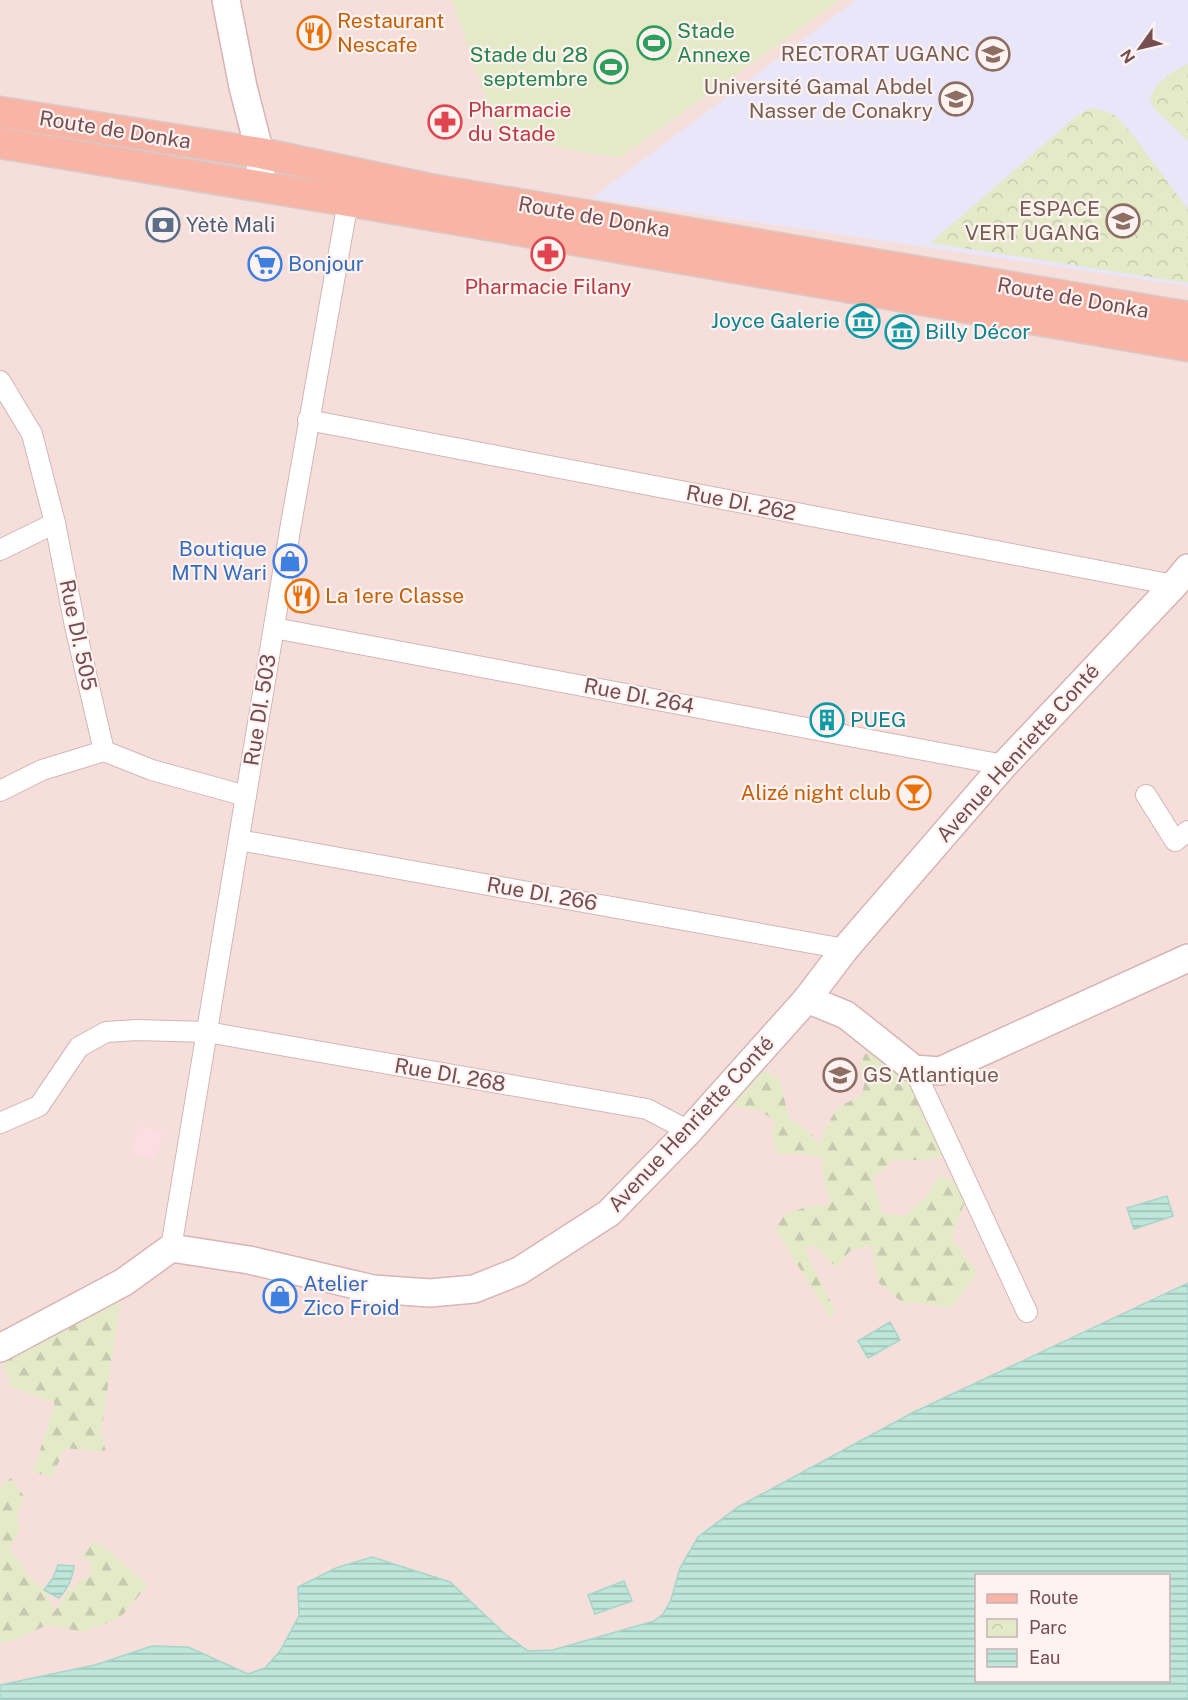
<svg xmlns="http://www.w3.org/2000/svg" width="1188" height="1700" font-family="'Public Sans',sans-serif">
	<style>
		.residential { fill: #f6dedb }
		.commercial { fill: #fcdee2 }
		.education { fill: #eae6f9 }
		.forest { fill: url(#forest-firs) }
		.park { fill: url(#park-crowns) }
		.garden { fill: #e4eac8 }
		.water { fill: url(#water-rules); stroke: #a4d7c9; stroke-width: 1.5; fill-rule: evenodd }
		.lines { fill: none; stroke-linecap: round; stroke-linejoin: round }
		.minor-casing { stroke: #d3b6b6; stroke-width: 22 }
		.secondary-casing { stroke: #d8b5b5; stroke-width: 30 }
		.primary-casing { stroke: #d6cacb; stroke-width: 33 }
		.minor { stroke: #fff; stroke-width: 20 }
		.secondary { stroke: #fff; stroke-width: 27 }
		.primary { stroke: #f8b5a5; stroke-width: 30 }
		.labels { text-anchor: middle; stroke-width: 4.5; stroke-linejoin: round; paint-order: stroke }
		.food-label { font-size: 21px; fill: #c56008; stroke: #fef3f0; text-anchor: start }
		.leisure-label { font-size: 21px; fill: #27864d; stroke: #fef3f0; text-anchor: start }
		.education-label { font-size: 21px; fill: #785e54; stroke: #fef3f0; text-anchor: end }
		.health-label { font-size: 21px; fill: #be3a42; stroke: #fef3f0; text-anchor: start }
		.street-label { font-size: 21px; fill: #764d51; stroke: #fef3f0 }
		.service-label { font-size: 21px; fill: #4e5e75; stroke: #fef3f0; text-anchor: start }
		.shop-label { font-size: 21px; fill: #366cbe; stroke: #fef3f0; text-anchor: start }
		.culture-label { font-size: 21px; fill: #0d838f; stroke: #fef3f0; text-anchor: start }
	</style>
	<defs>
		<pattern id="forest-firs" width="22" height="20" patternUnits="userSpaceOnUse" patternTransform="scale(1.5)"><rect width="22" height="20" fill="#e4eac8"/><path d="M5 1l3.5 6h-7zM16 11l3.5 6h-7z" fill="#c7caae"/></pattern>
		<pattern id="park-crowns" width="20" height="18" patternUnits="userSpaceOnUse" patternTransform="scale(1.5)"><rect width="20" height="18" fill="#e4eac8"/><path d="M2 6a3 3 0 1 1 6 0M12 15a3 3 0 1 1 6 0" fill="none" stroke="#c7caae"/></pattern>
		<pattern id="water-rules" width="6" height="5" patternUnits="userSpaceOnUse" patternTransform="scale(1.5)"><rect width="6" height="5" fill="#bee6da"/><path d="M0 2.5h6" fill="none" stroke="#9fbdb3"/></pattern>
	</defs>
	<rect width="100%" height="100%" fill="#fcedea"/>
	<polygon class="residential" points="0,0 1188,0 1188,1283 912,1413 680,1568 671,1600 663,1614 654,1620 553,1650 528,1651 505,1634 299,1615 280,1651 265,1668 248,1674 188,1647 152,1646 95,1665 0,1685"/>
	<polygon class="commercial" points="139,1125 163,1132 156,1160 131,1153"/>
	<polygon class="education" points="856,0 1188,0 1188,286 592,198"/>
	<g class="forest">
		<polygon points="882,1052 912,1059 947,1153 931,1160 894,1160 873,1178 882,1213 904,1216 927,1196 939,1175 955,1182 965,1201 952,1237 977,1273 952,1308 920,1303 904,1304 879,1283 871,1245 850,1251 837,1267 827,1259 814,1245 805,1249 835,1311 830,1318 789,1251 775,1230 785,1214 807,1207 831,1204 824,1182 822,1158 804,1154 776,1154 772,1133 775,1121 761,1111 737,1107 727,1095 752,1066 779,1078 789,1118 810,1132 820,1145 824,1131 837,1108 862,1095 865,1080 860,1067 865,1054"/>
		<polygon points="122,1290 101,1433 106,1452 65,1448 52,1477 33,1472 55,1403 11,1387 0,1355"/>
		<polygon points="11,1478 24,1496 17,1517 20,1531 9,1549 21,1561 25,1573 45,1591 55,1611 69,1590 90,1574 91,1562 81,1557 93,1541 106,1548 148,1585 120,1618 84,1632 47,1625 12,1641 0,1644 0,1487"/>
	</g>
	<g class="park">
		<path d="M1188,64V141L1154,108L1150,101C1153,83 1172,71 1188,64Z"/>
		<polygon points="1091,108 1105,111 1116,116 1129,130 1188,209 1188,283 930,243 1078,115"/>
	</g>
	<polygon class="garden" points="452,0 840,0 620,158 581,152 498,133"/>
	<g class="water">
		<polygon points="1167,1196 1173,1216 1134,1229 1127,1208"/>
		<path d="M1188,1283V1700H0V1685L95,1665L152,1646L188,1647L248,1674L265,1668L280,1651L299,1616L298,1587L336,1568L372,1557L450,1582L505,1634L528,1651L553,1650L654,1621L663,1614L671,1600L680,1568L698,1537L738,1507L912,1413ZM976,1576H1168V1680H976Z"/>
		<polygon points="890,1322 900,1340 868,1358 858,1341"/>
		<path d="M58,1565L74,1566C72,1580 68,1588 59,1598L44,1590L53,1578Z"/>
		<polygon points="624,1581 632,1601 595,1614 588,1595"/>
	</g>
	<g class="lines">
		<g class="minor-casing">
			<g id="minor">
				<polyline points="0,381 32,434 55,523 75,626 104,751 152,770 246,796"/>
				<polyline points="308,420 1174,585"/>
				<polyline points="0,550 55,523"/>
				<polyline points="274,628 1004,765"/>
				<polyline points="0,791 42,770 104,751"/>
				<polyline points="1146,795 1175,841 1188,831"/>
				<polyline points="239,840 845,949"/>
				<polyline points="914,1069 1027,1312"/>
				<polyline points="0,1123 39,1106 79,1047 106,1032 137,1030 207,1032 647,1109 689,1131"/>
				<polyline points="171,1248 290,530 350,190"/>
			</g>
		</g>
		<g class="secondary-casing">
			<g id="secondary">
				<polyline points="226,0 243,87 260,153 261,186"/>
				<polyline points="807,999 845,949 1004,765 1174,585 1188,568"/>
				<polyline points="0,1348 124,1282 171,1248 249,1260 373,1289 430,1293 474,1289 519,1271 609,1213 689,1131 807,999 846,1015 914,1069 940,1071 1188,958"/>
			</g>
		</g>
		<g class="primary-casing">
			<g id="primary">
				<polyline points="0,112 260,153 429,189 1188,317"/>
				<polyline points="0,143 378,206 1188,346"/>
			</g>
		</g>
		<use href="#minor" class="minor"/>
		<use href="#secondary" class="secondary"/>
		<use href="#primary" class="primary"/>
	</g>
	<defs>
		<g id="restaurant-ring" transform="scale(1.725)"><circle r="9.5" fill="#fef3f0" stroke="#e8710a" stroke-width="1.5"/><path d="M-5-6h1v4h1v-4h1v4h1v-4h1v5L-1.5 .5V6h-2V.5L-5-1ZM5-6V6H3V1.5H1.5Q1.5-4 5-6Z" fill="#e8710a"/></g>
		<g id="stadium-ring" transform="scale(1.725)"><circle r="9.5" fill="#fef3f0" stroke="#2e9e5b" stroke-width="1.5"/><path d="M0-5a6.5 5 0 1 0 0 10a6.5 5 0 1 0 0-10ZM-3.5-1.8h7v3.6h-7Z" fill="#2e9e5b"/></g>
		<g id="university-ring" transform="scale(1.725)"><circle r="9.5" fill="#fef3f0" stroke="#8d6e63" stroke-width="1.5"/><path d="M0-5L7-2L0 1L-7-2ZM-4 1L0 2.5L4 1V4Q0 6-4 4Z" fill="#8d6e63"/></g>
		<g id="pharmacy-ring" transform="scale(1.725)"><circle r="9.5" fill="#fef3f0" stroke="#e0444e" stroke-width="1.5"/><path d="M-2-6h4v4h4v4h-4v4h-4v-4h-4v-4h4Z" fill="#e0444e"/></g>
		<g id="bank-ring" transform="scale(1.725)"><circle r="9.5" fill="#fef3f0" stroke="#5c6f8a" stroke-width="1.5"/><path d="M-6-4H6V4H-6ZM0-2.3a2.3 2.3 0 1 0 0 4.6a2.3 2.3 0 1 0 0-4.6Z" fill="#5c6f8a"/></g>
		<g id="supermarket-ring" transform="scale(1.725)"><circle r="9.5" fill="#fef3f0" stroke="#3f7fe0" stroke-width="1.5"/><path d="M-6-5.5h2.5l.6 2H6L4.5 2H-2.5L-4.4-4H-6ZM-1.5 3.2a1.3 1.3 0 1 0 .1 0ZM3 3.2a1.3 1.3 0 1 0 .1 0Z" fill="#3f7fe0"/></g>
		<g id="museum-ring" transform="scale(1.725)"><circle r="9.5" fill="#fef3f0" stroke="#0f9aa8" stroke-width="1.5"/><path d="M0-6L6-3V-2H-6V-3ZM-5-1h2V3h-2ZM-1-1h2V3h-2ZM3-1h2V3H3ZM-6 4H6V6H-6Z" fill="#0f9aa8"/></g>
		<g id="shop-ring" transform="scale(1.725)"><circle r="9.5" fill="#fef3f0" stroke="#3f7fe0" stroke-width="1.5"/><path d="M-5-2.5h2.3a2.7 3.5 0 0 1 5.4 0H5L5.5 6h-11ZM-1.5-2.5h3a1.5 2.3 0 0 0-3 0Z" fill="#3f7fe0"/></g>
		<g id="building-ring" transform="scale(1.725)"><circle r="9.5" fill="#fef3f0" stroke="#0f9aa8" stroke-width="1.5"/><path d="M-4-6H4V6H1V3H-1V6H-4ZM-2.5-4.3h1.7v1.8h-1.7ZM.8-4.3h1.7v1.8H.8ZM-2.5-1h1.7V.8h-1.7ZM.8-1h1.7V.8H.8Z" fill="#0f9aa8"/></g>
		<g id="bar-ring" transform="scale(1.725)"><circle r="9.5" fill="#fef3f0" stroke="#e8710a" stroke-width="1.5"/><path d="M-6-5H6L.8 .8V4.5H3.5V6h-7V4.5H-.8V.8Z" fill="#e8710a"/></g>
		<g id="school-ring" transform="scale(1.725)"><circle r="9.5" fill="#fef3f0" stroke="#8d6e63" stroke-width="1.5"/><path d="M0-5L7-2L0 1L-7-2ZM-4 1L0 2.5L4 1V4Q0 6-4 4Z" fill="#8d6e63"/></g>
	</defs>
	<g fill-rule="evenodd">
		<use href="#restaurant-ring" x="314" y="33"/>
		<use href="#stadium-ring" x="654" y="43"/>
		<use href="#university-ring" x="993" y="54"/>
		<use href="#stadium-ring" x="611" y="67"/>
		<use href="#university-ring" x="956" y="99"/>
		<use href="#pharmacy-ring" x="445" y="122"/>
		<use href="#university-ring" x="1123" y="221"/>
		<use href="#bank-ring" x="163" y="225"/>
		<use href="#pharmacy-ring" x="548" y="254"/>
		<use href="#supermarket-ring" x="265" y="264"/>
		<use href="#museum-ring" x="863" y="321"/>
		<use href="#museum-ring" x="902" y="332"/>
		<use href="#shop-ring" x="290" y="561"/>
		<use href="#restaurant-ring" x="302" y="596"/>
		<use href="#building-ring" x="827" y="720"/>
		<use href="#bar-ring" x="914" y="793"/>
		<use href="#school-ring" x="840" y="1075"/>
		<use href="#shop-ring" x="280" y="1296"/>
	</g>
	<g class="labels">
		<g class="food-label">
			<text x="337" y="28">Restaurant<tspan x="337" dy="24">Nescafe</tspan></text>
			<text x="325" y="603">La 1ere Classe</text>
			<text x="891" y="800" text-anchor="end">Alizé night club</text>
		</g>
		<g class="leisure-label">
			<text x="677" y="38">Stade<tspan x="677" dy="24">Annexe</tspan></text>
			<text x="588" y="62" text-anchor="end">Stade du 28<tspan x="588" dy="24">septembre</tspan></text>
		</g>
		<g class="education-label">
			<text x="970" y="61">RECTORAT UGANC</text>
			<text x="933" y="94">Université Gamal Abdel<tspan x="933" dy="24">Nasser de Conakry</tspan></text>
			<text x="1100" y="216">ESPACE<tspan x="1100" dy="24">VERT UGANG</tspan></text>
			<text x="863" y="1082" text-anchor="start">GS Atlantique</text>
		</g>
		<g class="health-label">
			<text x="468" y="117">Pharmacie<tspan x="468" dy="24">du Stade</tspan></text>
			<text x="548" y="294" text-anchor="middle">Pharmacie Filany</text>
		</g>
		<g class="street-label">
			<text transform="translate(115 130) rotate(9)" y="7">Route de Donka</text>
			<text transform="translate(594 217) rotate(10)" y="7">Route de Donka</text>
			<text transform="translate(1073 298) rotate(10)" y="7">Route de Donka</text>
			<text transform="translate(741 503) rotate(11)" y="7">Rue DI. 262</text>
			<text transform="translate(78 635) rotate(78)" y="7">Rue DI. 505</text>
			<text transform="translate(639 696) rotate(11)" y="7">Rue DI. 264</text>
			<text transform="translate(260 710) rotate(-81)" y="7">Rue DI. 503</text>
			<text transform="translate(1018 753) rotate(-48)" y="7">Avenue Henriette Conté</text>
			<text transform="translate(542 894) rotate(10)" y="7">Rue DI. 266</text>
			<text transform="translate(450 1075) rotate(10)" y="7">Rue DI. 268</text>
			<text transform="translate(691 1124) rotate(-47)" y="7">Avenue Henriette Conté</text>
		</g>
		<g class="service-label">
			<text x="186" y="232">Yètè Mali</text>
		</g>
		<g class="shop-label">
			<text x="288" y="271">Bonjour</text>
			<text x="267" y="556" text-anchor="end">Boutique<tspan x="267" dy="24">MTN Wari</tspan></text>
			<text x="303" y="1291">Atelier<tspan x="303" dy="24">Zico Froid</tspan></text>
		</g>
		<g class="culture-label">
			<text x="840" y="328" text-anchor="end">Joyce Galerie</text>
			<text x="925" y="339">Billy Décor</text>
			<text x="850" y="727">PUEG</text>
		</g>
	</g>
	<rect x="975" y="1574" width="195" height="108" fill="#fef3f0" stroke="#c8b1b0" stroke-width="1.5"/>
	<rect x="987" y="1594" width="30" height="9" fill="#f8b5a5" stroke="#c8b1b0" stroke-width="1.5"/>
	<text x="1029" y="1604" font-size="18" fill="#764d51">Route</text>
	<rect x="987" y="1619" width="30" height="18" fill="url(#park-crowns)" stroke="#c8b1b0" stroke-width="1.5"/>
	<text x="1029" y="1634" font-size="18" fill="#764d51">Parc</text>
	<rect x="987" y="1649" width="30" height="18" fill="url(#water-rules)" stroke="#c8b1b0" stroke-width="1.5"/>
	<text x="1029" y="1664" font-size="18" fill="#764d51">Eau</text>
	<g transform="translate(1140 48) rotate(236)" stroke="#fef3f0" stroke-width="4.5" paint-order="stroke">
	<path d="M0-4.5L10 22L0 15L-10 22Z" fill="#764d51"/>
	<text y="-9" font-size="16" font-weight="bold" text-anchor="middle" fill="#764d51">N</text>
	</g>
</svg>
